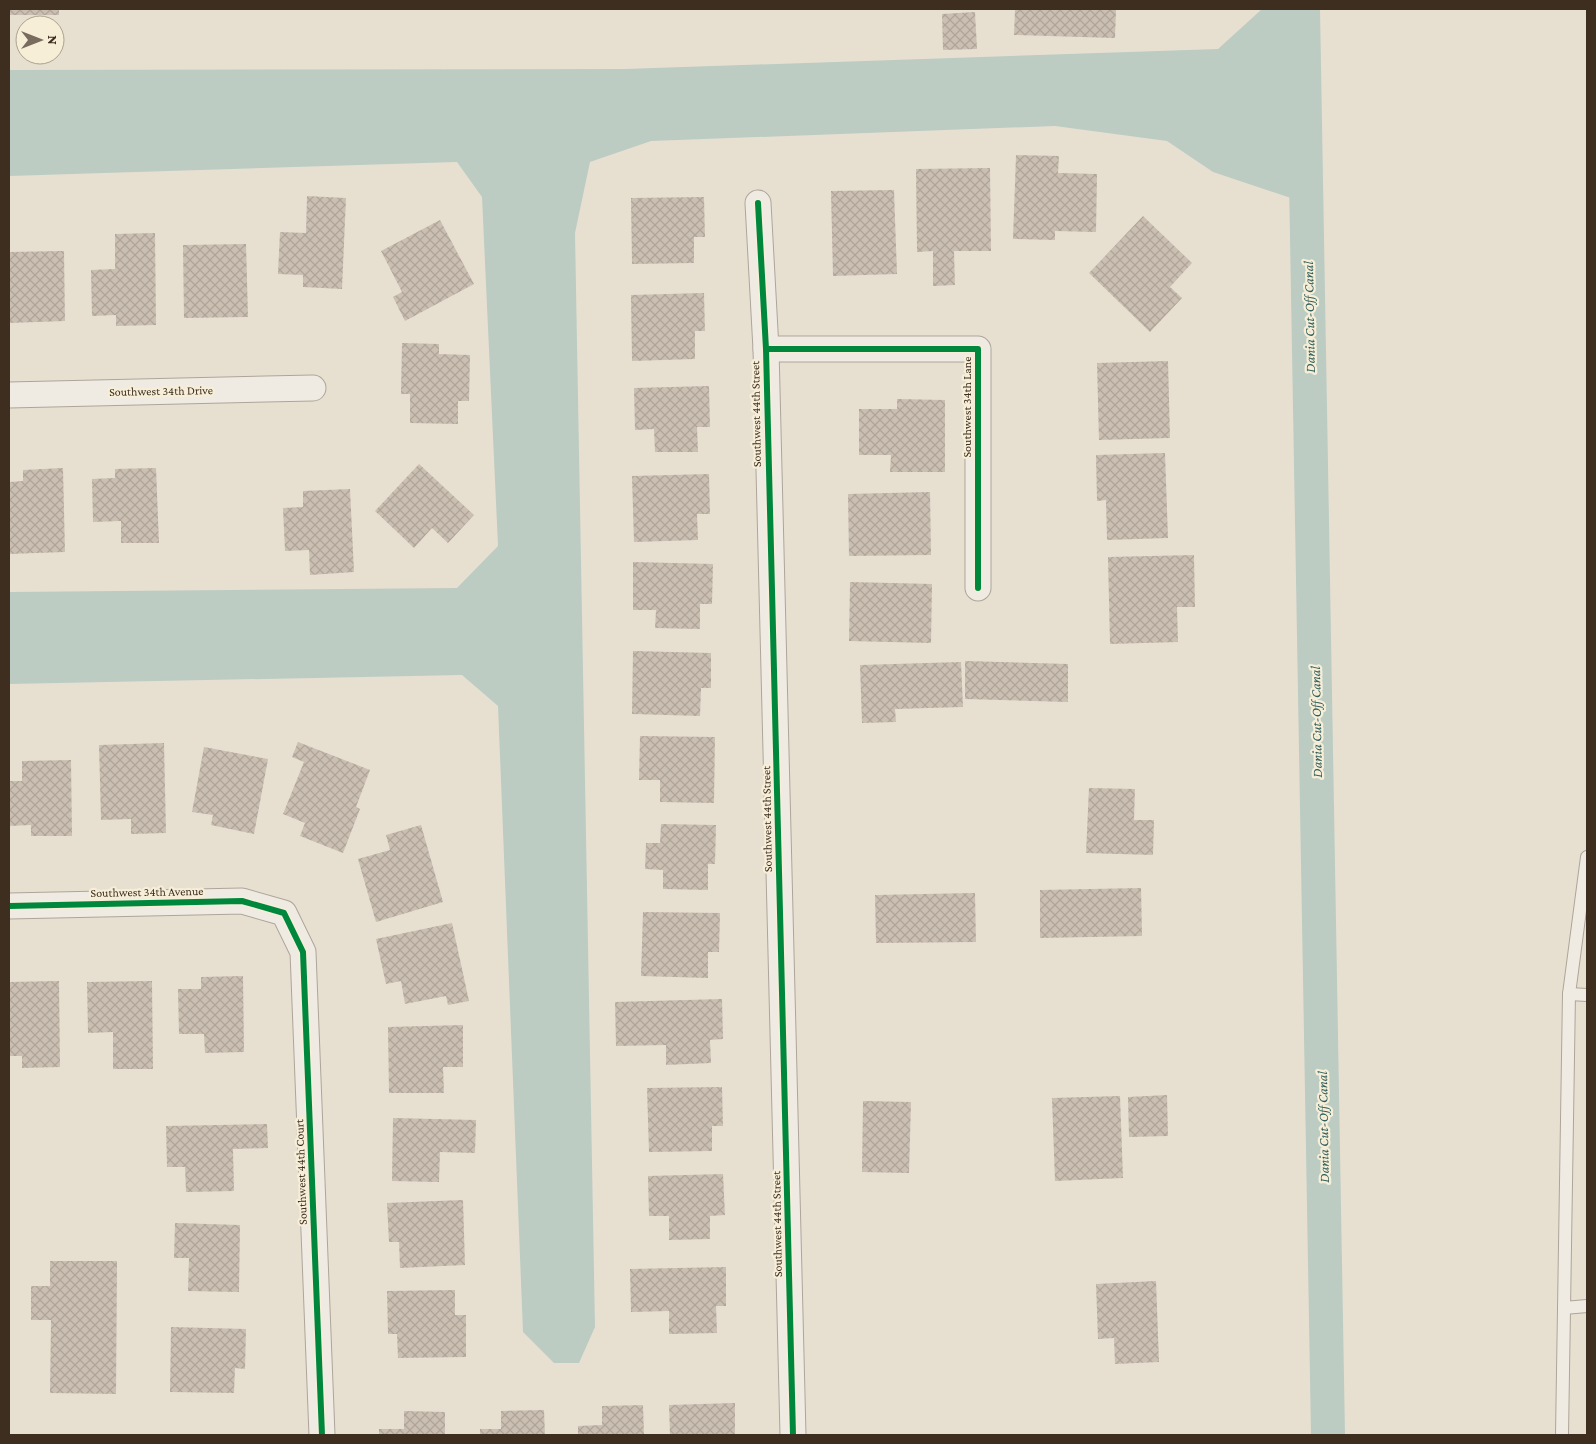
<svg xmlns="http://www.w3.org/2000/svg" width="1596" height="1444" font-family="'Crimson Pro',serif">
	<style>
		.water { fill: #bcccc2 }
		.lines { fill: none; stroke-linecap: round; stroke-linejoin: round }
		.canal { stroke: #bcccc2; stroke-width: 34 }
		.building { fill: url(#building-cross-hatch) }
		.service-casing { stroke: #ada599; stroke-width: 14 }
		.minor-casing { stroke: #ada599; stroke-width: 27 }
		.service { stroke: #efebe3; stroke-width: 12 }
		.minor { stroke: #efebe3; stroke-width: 25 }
		.cycleway-casing { stroke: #f7eed8; stroke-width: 9 }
		.cycleway { stroke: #00873e; stroke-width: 6 }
		.labels { text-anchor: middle; stroke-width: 4.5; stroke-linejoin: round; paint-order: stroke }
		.street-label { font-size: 12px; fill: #3d2e20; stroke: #f7eed8 }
		.water-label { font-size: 14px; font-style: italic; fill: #2f5d5a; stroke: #f7eed8 }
	</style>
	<defs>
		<pattern id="building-cross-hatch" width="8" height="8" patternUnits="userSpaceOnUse" patternTransform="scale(1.25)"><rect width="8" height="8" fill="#cbbfb2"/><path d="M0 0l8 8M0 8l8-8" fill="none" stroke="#afa499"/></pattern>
	</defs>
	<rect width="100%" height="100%" fill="#e7e0d1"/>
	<polygon class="water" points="1262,9 1303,9 1306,203 1213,172 1167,141 1055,126 651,141 590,162 575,233 595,1327 579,1363 554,1363 523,1332 498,706 462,675 9,684 9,592 457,588 498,546 482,197 457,162 9,176 9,70 625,69 1218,49"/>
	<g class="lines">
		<polyline class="canal" points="1303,9 1328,1435"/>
	</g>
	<g class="building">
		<rect x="9" y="9" width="50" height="6"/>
		<polygon points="1015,9 1116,9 1115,38 1014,35"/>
		<polygon points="975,12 977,49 943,50 942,14"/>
		<polygon points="1016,155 1059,156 1058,173 1097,174 1096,232 1055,231 1055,240 1013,239"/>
		<polygon points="990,168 991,251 954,251 955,285 933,286 933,251 917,252 916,169"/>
		<polygon points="894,190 897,274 833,276 831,191"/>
		<polygon points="307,196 346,198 342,289 303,287 303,275 278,274 280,232 306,233"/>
		<polygon points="704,197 705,237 694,237 694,263 632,264 631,198"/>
		<polygon points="1143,216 1192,263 1170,287 1182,298 1150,332 1089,273"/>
		<polygon points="440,220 474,284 405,321 393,297 402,292 381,251"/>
		<polygon points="155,233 156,325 116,326 116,315 92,316 91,270 115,269 115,234"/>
		<polygon points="246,244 248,317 184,318 183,245"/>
		<polygon points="64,251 65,321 9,323 9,252"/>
		<polygon points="704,293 705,331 695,331 695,359 632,361 631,295"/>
		<polygon points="402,343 439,344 439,354 470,355 469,401 458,401 458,424 410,423 410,394 401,394"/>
		<polygon points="1168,361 1170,438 1099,440 1097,363"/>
		<polygon points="709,386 710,427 697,427 698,452 655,452 654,429 635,430 634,388"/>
		<polygon points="897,399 945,400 945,472 890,472 891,455 859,455 859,409 897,409"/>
		<polygon points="1165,453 1168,538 1107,540 1106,500 1097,501 1096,455"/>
		<polygon points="419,464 474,515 448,543 432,528 414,548 375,511"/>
		<polygon points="63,468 65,552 9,554 9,482 23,481 23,470"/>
		<polygon points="156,468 159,543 121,543 121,521 93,522 92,479 115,478 115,469"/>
		<polygon points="709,474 710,514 697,514 698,540 634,542 632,476"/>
		<polygon points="350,489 354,572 310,575 309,550 285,551 283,508 303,507 303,491"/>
		<polygon points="930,492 931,555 849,556 848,494"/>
		<polygon points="1194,555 1195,607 1177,607 1178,642 1110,644 1108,557"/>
		<polygon points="633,562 713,564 712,604 700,604 700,629 655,628 656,610 633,610"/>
		<polygon points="850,582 932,584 931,643 849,641"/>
		<polygon points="633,651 711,653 711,688 701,688 700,716 632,714"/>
		<polygon points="965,661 1068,664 1068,702 965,699"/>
		<polygon points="961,662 963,707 895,709 896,722 862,723 860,665"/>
		<polygon points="640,736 715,737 714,803 660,802 660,780 639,780"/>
		<polygon points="298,742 370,770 356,807 360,809 343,853 300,836 305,823 283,814 304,762 292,757"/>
		<polygon points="164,743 166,833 131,834 131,819 101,820 99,745"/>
		<polygon points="204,747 268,759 254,834 211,825 213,815 192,812"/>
		<polygon points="71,760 72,836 31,836 31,825 9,826 9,781 22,781 22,761"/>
		<polygon points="1089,788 1135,789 1134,820 1154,820 1153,855 1086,853"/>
		<polygon points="661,824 716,825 715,864 708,864 708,890 663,889 663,870 645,869 646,843 660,843"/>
		<polygon points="421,825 443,902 376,922 358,859 390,850 386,835"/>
		<polygon points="1141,888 1142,936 1040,938 1040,890"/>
		<polygon points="975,893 976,942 876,943 875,895"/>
		<polygon points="643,912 720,913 719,952 708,952 708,978 641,976"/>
		<polygon points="452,923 469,1001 448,1005 446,996 405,1004 401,981 386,984 376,939"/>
		<polygon points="243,976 244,1052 205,1053 204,1034 179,1034 178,989 201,989 201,977"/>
		<polygon points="59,981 60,1067 22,1068 22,1056 9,1056 9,982"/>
		<polygon points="152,981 153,1069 113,1069 113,1032 88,1033 87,982"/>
		<polygon points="722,999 723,1039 710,1040 711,1063 666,1065 666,1045 616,1046 615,1002"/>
		<polygon points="463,1025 463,1067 443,1067 444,1093 389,1093 388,1027"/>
		<polygon points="722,1087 723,1126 712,1126 712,1151 649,1152 647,1088"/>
		<polygon points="1167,1095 1168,1136 1129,1137 1128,1097"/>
		<polygon points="1120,1096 1123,1178 1055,1181 1052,1098"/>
		<polygon points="863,1101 911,1102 909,1173 862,1172"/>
		<polygon points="393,1118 476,1120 475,1153 440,1152 439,1182 392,1181"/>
		<polygon points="267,1124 268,1148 233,1149 234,1191 186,1192 185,1167 167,1167 166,1126"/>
		<polygon points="723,1174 725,1215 710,1216 710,1239 669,1240 669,1216 649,1216 648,1176"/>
		<polygon points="463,1200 465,1265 400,1268 399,1242 389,1242 387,1203"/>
		<polygon points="175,1223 240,1225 239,1292 188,1291 189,1258 174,1258"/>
		<polygon points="50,1261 117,1261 116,1394 50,1393 51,1320 31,1320 31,1286 50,1286"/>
		<polygon points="726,1267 726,1306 716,1306 717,1333 669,1334 669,1311 631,1312 630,1269"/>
		<polygon points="1156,1281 1159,1362 1115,1364 1114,1338 1098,1339 1096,1284"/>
		<polygon points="455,1290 455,1315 466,1315 466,1357 398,1358 397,1334 388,1334 387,1291"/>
		<polygon points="171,1327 246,1329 245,1369 235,1368 234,1393 170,1392"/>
		<polygon points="735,1403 735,1435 670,1435 669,1405"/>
		<polygon points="643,1405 644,1435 578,1435 578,1426 602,1425 602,1406"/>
		<polygon points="544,1410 545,1435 480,1435 480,1429 501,1429 501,1411"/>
		<polygon points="404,1411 445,1412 445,1435 379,1435 379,1429 404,1429"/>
	</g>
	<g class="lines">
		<g class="service-casing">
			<g id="service">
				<polyline points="1569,994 1587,995"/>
				<polyline points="1564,1308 1587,1306"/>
				<polyline points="1562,1435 1569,994 1587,857"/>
			</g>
		</g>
		<g class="minor-casing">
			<g id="minor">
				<polyline points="758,203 766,349 793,1435"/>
				<polyline points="766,349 978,349 978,588"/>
				<polyline points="9,395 313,388"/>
				<polyline points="9,906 242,901 284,913 303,952 322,1435"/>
			</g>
		</g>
		<use href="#service" class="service"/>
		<use href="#minor" class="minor"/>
		<g class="cycleway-casing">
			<g id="cycleway">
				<polyline points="758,203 766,349 793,1435"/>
				<polyline points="766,349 978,349 978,588"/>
				<polyline points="9,906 242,901 284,913 303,952 322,1435"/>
			</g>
		</g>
		<use href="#cycleway" class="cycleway"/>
	</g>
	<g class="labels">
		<g class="street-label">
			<text transform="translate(161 391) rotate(-1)" y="4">Southwest 34th Drive</text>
			<text transform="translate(967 407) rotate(-90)" y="4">Southwest 34th Lane</text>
			<text transform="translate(756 414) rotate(-91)" y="4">Southwest 44th Street</text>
			<text transform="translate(767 819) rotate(-91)" y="4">Southwest 44th Street</text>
			<text transform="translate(147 892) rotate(-1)" y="4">Southwest 34th Avenue</text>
			<text transform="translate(301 1172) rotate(-92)" y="4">Southwest 44th Court</text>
			<text transform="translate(777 1224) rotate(-91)" y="4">Southwest 44th Street</text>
		</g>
		<g class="water-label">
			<text transform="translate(1309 317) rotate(-91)" y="5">Dania Cut-Off Canal</text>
			<text transform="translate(1316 722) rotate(-91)" y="5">Dania Cut-Off Canal</text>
			<text transform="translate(1323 1127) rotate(-91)" y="5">Dania Cut-Off Canal</text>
		</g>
	</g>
	<rect width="1596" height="1444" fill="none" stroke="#3d2e20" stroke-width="20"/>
	<g transform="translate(40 40) rotate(90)"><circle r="24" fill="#f7eed8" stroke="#ada18e"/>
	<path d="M0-4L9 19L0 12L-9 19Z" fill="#786c5e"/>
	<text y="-8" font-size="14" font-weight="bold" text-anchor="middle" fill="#3d2e20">N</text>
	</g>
</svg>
